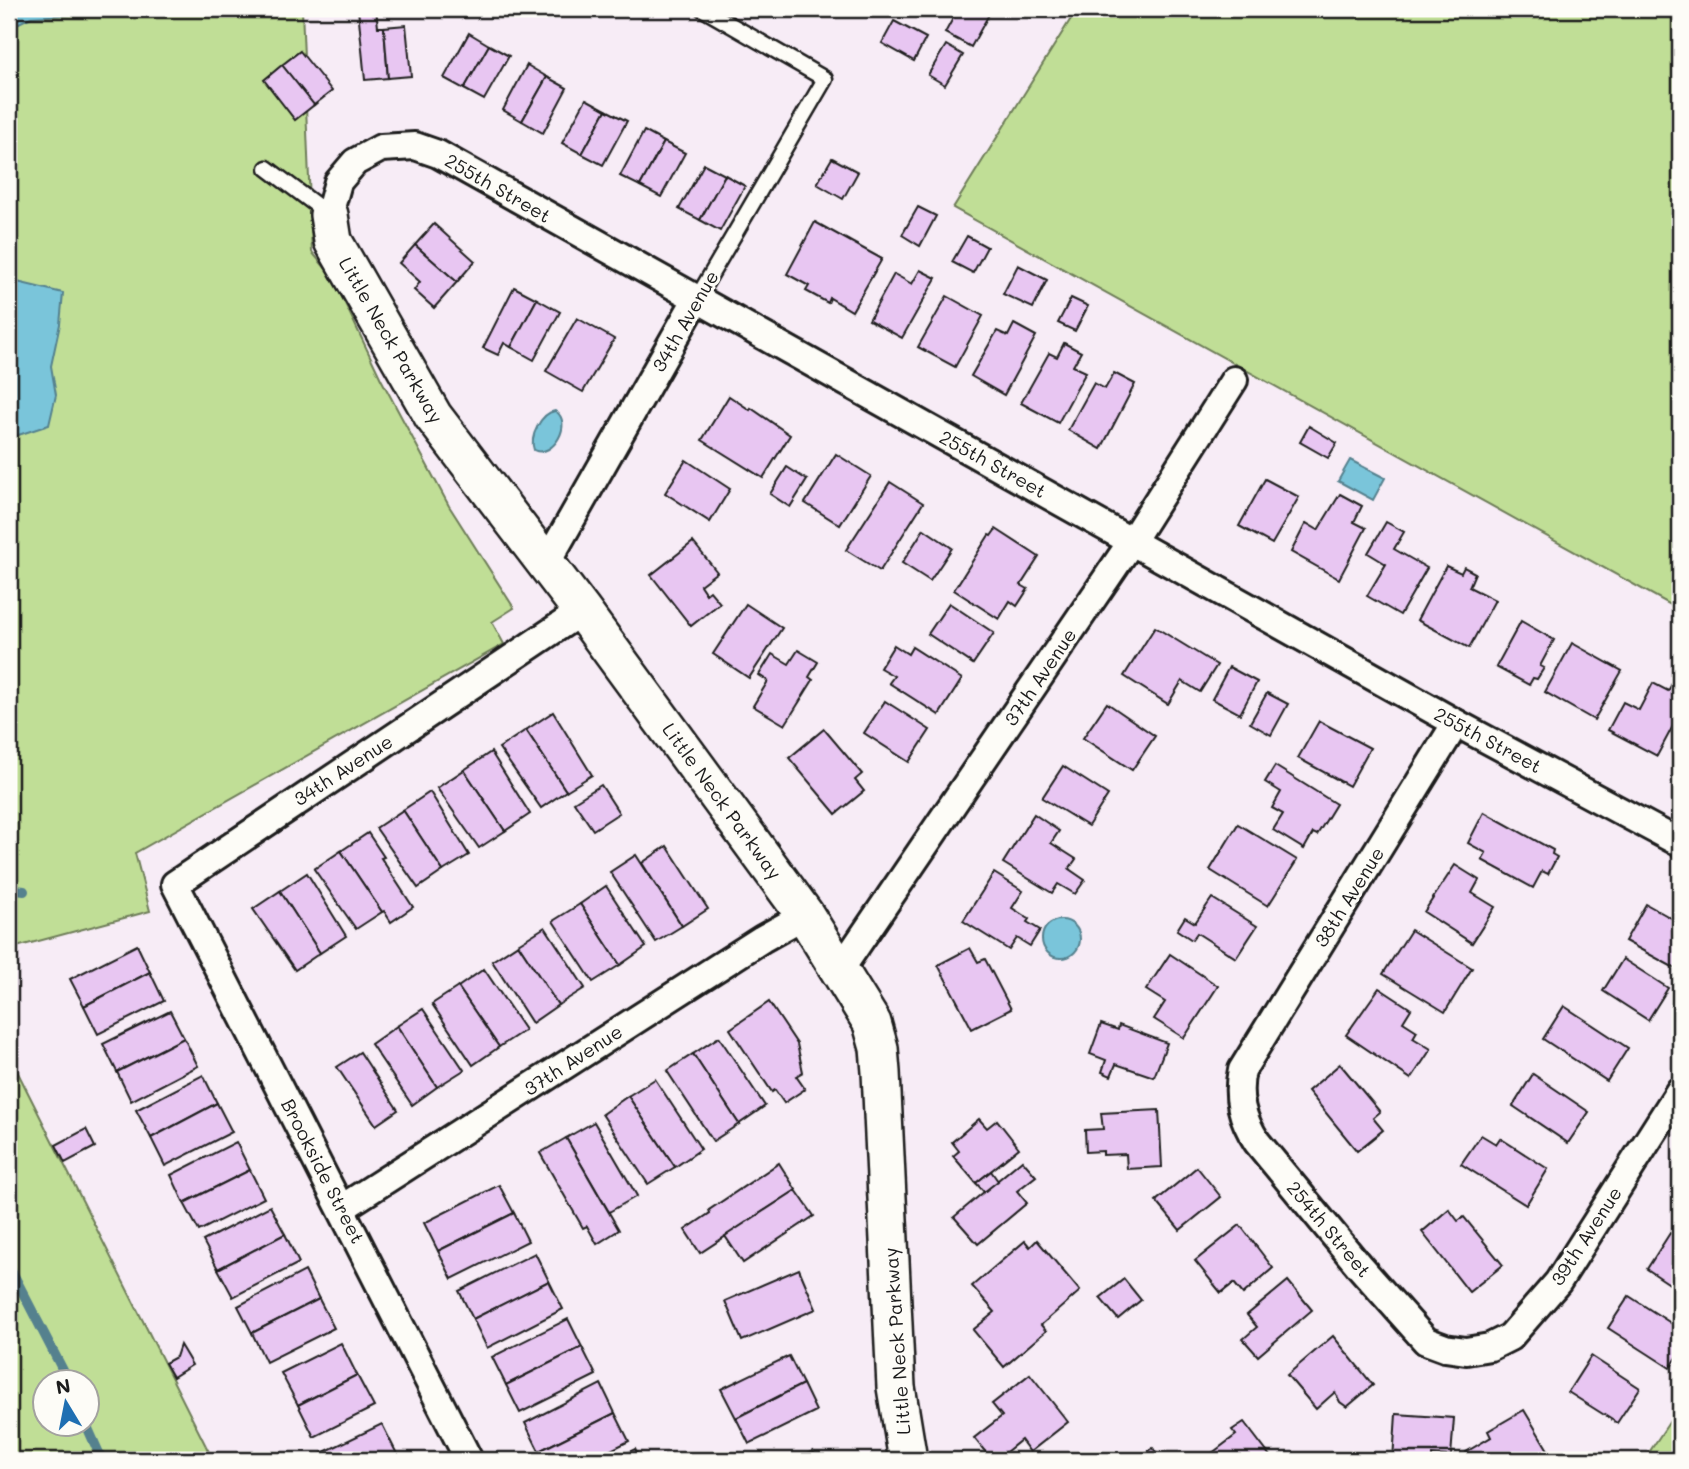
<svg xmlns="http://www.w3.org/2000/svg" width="1689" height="1469" font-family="Mali,sans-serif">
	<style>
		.green { fill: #c0de96; stroke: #6e7d59; stroke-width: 2; fill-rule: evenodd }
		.water { fill: #7ac5da; stroke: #54818e; stroke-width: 2 }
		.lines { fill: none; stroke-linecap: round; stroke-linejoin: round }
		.stream { stroke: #54818e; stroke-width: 10 }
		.building { fill: #e8c6f2; stroke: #1c1c1c; stroke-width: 2 }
		.lane-casing { stroke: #1c1c1c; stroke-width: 19 }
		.street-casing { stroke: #1c1c1c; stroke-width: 32 }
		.secondary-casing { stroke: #1c1c1c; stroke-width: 42 }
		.lane { stroke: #fdfcf7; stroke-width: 14 }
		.street { stroke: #fdfcf7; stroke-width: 26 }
		.secondary { stroke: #fdfcf7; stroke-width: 37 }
		.labels { text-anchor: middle; stroke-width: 6; stroke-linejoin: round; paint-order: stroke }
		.street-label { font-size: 19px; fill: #1c1c1c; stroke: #fdfcf7 }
	</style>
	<rect width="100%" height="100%" fill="#f7ecf6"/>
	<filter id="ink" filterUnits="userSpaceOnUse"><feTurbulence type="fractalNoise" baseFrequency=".0143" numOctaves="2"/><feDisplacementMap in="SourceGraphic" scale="14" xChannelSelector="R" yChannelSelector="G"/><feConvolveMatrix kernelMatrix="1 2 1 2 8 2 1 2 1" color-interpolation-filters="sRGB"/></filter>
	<g filter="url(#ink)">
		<g class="green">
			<polygon points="9,9 302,9 312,252 332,276 381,379 449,506 514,608 492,622 504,644 135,853 150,911 9,949"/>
			<polygon points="1077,9 1680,9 1680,610 953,208"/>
			<path d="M9,1055L213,1460H9ZM46,1382H88V1424H46Z"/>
			<polygon points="1680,1406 1680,1460 1644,1460"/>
		</g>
		<g class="water">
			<polygon points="9,9 84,9 69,15 31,17 9,28"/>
			<polygon points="9,280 63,293 60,324 51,366 56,395 49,425 9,438"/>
			<path d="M555,411C574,422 553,459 534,450C529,437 541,413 555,411Z"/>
			<polygon points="1350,460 1385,478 1373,500 1338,481"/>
			<circle cx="1061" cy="939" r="19"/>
		</g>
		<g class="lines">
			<g class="stream">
				<polyline points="9,889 24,891"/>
				<polyline points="9,1266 69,1382"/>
				<polyline points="86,1424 102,1460"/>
			</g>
		</g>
		<g class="building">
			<polygon points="358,9 376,9 378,27 384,27 388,78 365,80"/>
			<polygon points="958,9 992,9 971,47 945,33"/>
			<polygon points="894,21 926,38 914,61 882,43"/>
			<polygon points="406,25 411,76 388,78 384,27"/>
			<polygon points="469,33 489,45 464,89 444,78"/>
			<polygon points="489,45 509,56 484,100 464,89"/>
			<polygon points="946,45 963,55 945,85 928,75"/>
			<polygon points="300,51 332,91 314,105 282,65"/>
			<polygon points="282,65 314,105 295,120 264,80"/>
			<polygon points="527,65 547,77 522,121 503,110"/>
			<polygon points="547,77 567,88 543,133 522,121"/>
			<polygon points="586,99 606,110 582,154 562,143"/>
			<polygon points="606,110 627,121 603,165 582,154"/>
			<polygon points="644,131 664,142 640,186 620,176"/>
			<polygon points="664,142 685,153 661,197 640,186"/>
			<polygon points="832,158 858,172 843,199 817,184"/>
			<polygon points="704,164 725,175 700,220 679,209"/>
			<polygon points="725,175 745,186 720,231 700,220"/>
			<polygon points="918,207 936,216 920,246 902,235"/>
			<polygon points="815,222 882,259 852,311 830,298 828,303 806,291 809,286 787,274"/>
			<polygon points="434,224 475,261 457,282 415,245"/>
			<polygon points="967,236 987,247 973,273 952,262"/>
			<polygon points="415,245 457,282 434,308 414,290 420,282 399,263"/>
			<polygon points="1018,265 1047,280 1033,308 1003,294"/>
			<polygon points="920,270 936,278 902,338 869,320 894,274 912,284"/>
			<polygon points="514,287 537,299 511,347 504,343 498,355 483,348"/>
			<polygon points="947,296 983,316 955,367 918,347"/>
			<polygon points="1071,298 1088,306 1075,331 1058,323"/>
			<polygon points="537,299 560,312 534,360 511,347"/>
			<polygon points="577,318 614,339 583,392 546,371"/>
			<polygon points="1014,324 1036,336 1004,395 971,376 997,331 1008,336"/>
			<polygon points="1064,343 1081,352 1073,366 1086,372 1058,423 1021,403 1049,353 1057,357"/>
			<polygon points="1114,373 1135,384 1101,449 1068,430 1094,383 1105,389"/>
			<polygon points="729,396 750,410 751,408 790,435 763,478 702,440"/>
			<polygon points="1309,426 1337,443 1328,458 1300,442"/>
			<polygon points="836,454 871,476 840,525 805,503"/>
			<polygon points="686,460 730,489 710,522 665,493"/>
			<polygon points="787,467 807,480 790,507 770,494"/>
			<polygon points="1265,479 1299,497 1272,544 1239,526"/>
			<polygon points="890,482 923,503 880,571 846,550"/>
			<polygon points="1340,494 1362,506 1354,522 1366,528 1339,579 1291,552 1306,523 1318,530"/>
			<polygon points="1386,522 1404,532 1394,549 1427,568 1400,615 1367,596 1386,564 1368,553"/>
			<polygon points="924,529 952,548 930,581 902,563"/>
			<polygon points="996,529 1039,557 1021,585 1028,589 1017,606 1010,601 999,619 954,590 989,535 991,536"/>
			<polygon points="693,542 717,572 700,585 706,594 710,591 720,603 691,626 651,575"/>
			<polygon points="1446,566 1461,573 1464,567 1475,573 1469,587 1495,600 1469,648 1417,620"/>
			<polygon points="949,603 994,633 973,664 928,634"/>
			<polygon points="746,604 782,628 749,678 713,654"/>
			<polygon points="1521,621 1554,640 1540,666 1544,668 1537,679 1533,678 1529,685 1496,667"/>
			<polygon points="1155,627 1217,665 1200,692 1182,681 1168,704 1124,676"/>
			<polygon points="1572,643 1622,671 1594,720 1545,692"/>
			<polygon points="894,645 908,654 912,647 962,679 939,715 889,683 894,676 880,668"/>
			<polygon points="798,650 818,662 809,677 813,680 785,725 753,706 768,681 759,675 772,654 789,664"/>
			<polygon points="1229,667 1257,682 1240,714 1212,699"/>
			<polygon points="1676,677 1680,679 1680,713 1657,756 1608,730 1623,702 1639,710 1653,683 1668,691"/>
			<polygon points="1267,693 1288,704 1271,735 1250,723"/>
			<polygon points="885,701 930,730 909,762 864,733"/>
			<polygon points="1107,703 1155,736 1132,770 1083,738"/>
			<polygon points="553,712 592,775 566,791 526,730"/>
			<polygon points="1319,721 1370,748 1349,786 1298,758"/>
			<polygon points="824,729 862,774 855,780 864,791 836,814 789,758"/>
			<polygon points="526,730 566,791 541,808 499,748"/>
			<polygon points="491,752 530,814 505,831 464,770"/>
			<polygon points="1063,766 1108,795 1088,826 1042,798"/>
			<polygon points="1275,766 1336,804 1317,835 1313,833 1304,849 1273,830 1283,814 1272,808 1281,792 1265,782"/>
			<polygon points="464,770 505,831 479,848 437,788"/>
			<polygon points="601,785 619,813 593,830 574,802"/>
			<polygon points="430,792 469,855 443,871 403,810"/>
			<polygon points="403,810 443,871 418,888 376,828"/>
			<polygon points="1484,812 1553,850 1552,854 1557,857 1548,874 1542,871 1533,888 1482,860 1486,853 1468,843"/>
			<polygon points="1034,814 1059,831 1051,843 1076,859 1069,869 1085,880 1075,894 1058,884 1052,893 1003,863"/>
			<polygon points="1238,824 1297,860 1268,906 1210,870"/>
			<polygon points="368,833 384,857 381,858 413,907 391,922 384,911 382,912 341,851"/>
			<polygon points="667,846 708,909 682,926 642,863"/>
			<polygon points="341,851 382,912 356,929 314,869"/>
			<polygon points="636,855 682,926 656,942 610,872"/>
			<polygon points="1455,865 1479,880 1472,893 1495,907 1472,943 1424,912"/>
			<polygon points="307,873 346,936 320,953 280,891"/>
			<polygon points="994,873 1023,891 1012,908 1029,919 1027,922 1040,930 1030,946 1017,938 1009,950 963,921"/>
			<polygon points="606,886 646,947 620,965 580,904"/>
			<polygon points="280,891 320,953 295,970 253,909"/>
			<polygon points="1212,898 1257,926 1236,958 1197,933 1192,940 1177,930 1185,917 1195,923"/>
			<polygon points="580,904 620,965 593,982 553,921"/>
			<polygon points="1646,904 1680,923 1680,971 1625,941"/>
			<polygon points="545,927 585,988 558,1005 518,944"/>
			<polygon points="1411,930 1472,968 1445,1012 1383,974"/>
			<polygon points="518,944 558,1005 532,1023 492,961"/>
			<polygon points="137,945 150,972 84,1006 70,979"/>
			<polygon points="970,948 978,962 985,959 1011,1009 972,1029 938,965"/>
			<polygon points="1170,954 1218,986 1184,1038 1154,1019 1165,1002 1146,990"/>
			<polygon points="1623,959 1668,988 1648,1020 1603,991"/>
			<polygon points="484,969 525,1030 499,1047 458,987"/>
			<polygon points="150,972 164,1001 98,1034 84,1006"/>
			<polygon points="458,987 499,1047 473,1065 432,1004"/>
			<polygon points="1379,988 1411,1009 1403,1022 1417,1031 1413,1038 1431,1049 1411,1079 1346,1035"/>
			<polygon points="769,1002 797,1044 803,1072 796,1076 805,1089 784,1103 775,1090 772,1092 730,1029"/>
			<polygon points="1564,1006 1628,1048 1607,1081 1543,1039"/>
			<polygon points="423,1009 464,1070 437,1087 397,1026"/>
			<polygon points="170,1011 184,1038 117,1072 103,1044"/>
			<polygon points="1101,1024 1118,1030 1119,1025 1167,1043 1154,1077 1116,1064 1111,1076 1102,1072 1106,1060 1090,1054"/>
			<polygon points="397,1026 437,1087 412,1105 371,1044"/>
			<polygon points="719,1037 765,1106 739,1124 693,1054"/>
			<polygon points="184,1038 198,1066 131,1101 117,1072"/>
			<polygon points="360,1052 398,1110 376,1125 337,1067"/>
			<polygon points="693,1054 739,1124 713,1141 667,1071"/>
			<polygon points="1340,1064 1380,1112 1373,1118 1383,1130 1357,1151 1308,1091"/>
			<polygon points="1533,1074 1589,1112 1568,1143 1513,1106"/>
			<polygon points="203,1075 217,1103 151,1138 136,1110"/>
			<polygon points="655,1079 701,1149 675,1167 628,1096"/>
			<polygon points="628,1096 675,1167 648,1184 602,1114"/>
			<polygon points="217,1103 232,1132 165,1166 151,1138"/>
			<polygon points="1159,1110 1162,1167 1127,1169 1126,1154 1103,1155 1103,1151 1086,1152 1085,1130 1103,1129 1101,1113"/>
			<polygon points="979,1119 987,1128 997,1120 1019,1148 976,1183 953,1156 959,1151 952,1142"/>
			<polygon points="594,1122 637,1196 609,1212 566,1138"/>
			<polygon points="86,1129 95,1147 65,1163 56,1145"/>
			<polygon points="1481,1135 1496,1144 1500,1138 1548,1169 1526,1205 1461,1164"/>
			<polygon points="566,1138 619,1230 597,1244 587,1226 583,1228 540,1153"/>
			<polygon points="236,1142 250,1170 184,1203 171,1175"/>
			<polygon points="1022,1160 1036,1176 1017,1191 1027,1203 978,1244 954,1217"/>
			<polygon points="779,1163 796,1190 700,1253 685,1230 710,1213 709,1210"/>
			<polygon points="1197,1167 1221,1197 1180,1230 1156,1201"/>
			<polygon points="250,1170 264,1198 199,1231 184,1203"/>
			<polygon points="991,1171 998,1181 984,1192 976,1183"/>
			<polygon points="499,1185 514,1213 438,1251 424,1223"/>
			<polygon points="796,1190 814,1216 743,1263 725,1236"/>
			<polygon points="270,1206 285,1234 218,1269 203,1241"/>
			<polygon points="1449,1209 1458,1221 1464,1217 1503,1265 1469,1292 1422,1232"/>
			<polygon points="514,1213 528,1241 452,1279 438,1251"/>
			<polygon points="1240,1225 1273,1268 1243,1294 1234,1283 1221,1293 1195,1261"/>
			<polygon points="1670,1233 1680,1239 1680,1291 1647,1269"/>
			<polygon points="285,1234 299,1263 233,1297 218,1269"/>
			<polygon points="1037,1240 1080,1291 1041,1325 1046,1331 1004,1367 973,1330 995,1312 972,1286 1025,1241 1030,1247"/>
			<polygon points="535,1253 549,1281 473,1319 459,1291"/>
			<polygon points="799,1269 816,1309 742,1341 725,1301"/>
			<polygon points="305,1271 319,1299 252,1333 238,1306"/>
			<polygon points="1124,1279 1141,1300 1118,1319 1100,1298"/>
			<polygon points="549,1281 563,1309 487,1348 473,1319"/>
			<polygon points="1288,1281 1312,1310 1258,1356 1243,1339 1257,1327 1247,1315"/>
			<polygon points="1629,1296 1680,1329 1680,1353 1670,1368 1608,1328"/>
			<polygon points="319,1299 334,1328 266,1362 252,1333"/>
			<polygon points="568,1319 582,1347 506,1385 492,1357"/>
			<polygon points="1333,1336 1373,1385 1347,1407 1340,1402 1335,1392 1316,1409 1287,1375"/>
			<polygon points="341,1343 357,1375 298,1405 281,1373"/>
			<polygon points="180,1345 192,1365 173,1377 165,1363 176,1357"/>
			<polygon points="582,1347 596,1375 520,1413 506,1385"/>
			<polygon points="789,1356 803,1384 736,1418 721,1389"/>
			<polygon points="1591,1356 1640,1388 1617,1423 1568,1392"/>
			<polygon points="1030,1374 1068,1422 1030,1452 1021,1440 996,1460 992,1460 974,1438 1002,1416 992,1404"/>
			<polygon points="357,1375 374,1407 314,1437 298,1405"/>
			<polygon points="601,1384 615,1413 539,1451 525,1423"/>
			<polygon points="803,1384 816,1411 749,1444 736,1418"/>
			<polygon points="1524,1410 1554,1460 1471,1460 1466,1452 1491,1437 1488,1431"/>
			<polygon points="615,1413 629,1441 591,1460 544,1460 539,1451"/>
			<polygon points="1396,1414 1454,1418 1451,1456 1432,1455 1432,1460 1393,1460"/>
			<polygon points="1244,1422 1273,1460 1203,1460 1236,1435 1232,1430"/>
			<polygon points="382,1424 398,1456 391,1460 321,1460 325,1458 322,1453"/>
			<polygon points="1153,1448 1162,1460 1137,1460"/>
			<polygon points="635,1449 640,1460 613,1460"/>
			<polygon points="813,1451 817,1460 794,1460"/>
		</g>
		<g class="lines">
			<g class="lane-casing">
				<g id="lane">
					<polyline points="267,168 328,214"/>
					<polyline points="696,300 825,79 703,9"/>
				</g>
			</g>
			<g class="street-casing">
				<g id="street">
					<polyline points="329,215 338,182 355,162 381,148 415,146 438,154 1456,723 1680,843"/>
					<polyline points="546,564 696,300"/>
					<path d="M1456,723L1242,1070C1236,1097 1242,1119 1257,1142L1360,1267L1426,1341L1445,1348L1466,1351L1490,1347L1510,1337L1558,1282L1680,1090"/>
					<polyline points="840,970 1132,541 1234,380"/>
					<polyline points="342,1208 762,939 805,915"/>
					<polyline points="469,1460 175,884 582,611"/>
				</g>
			</g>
			<g class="secondary-casing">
				<polyline id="secondary" points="329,215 333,241 433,416 582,611 805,915 872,1023 879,1048 881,1072 896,1387 908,1460"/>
			</g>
			<use href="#lane" class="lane"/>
			<use href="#street" class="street"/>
			<use href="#secondary" class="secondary"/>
		</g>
	</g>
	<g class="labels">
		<g class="street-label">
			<text transform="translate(498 188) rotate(30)" y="7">255th Street</text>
			<text transform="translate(685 321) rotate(-60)" y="7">34th Avenue</text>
			<text transform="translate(391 340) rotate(60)" y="7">Little Neck Parkway</text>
			<text transform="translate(993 464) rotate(29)" y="7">255th Street</text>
			<text transform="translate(1040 677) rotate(-56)" y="7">37th Avenue</text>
			<text transform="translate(1488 740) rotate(28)" y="7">255th Street</text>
			<text transform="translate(343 770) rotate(-33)" y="7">34th Avenue</text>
			<text transform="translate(722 801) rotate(54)" y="7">Little Neck Parkway</text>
			<text transform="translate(1349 897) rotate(-58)" y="7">38th Avenue</text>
			<text transform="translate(573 1060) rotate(-33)" y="7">37th Avenue</text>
			<text transform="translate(323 1171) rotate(63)" y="7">Brookside Street</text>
			<text transform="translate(1329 1229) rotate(50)" y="7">254th Street</text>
			<text transform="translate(1586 1236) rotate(-57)" y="7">39th Avenue</text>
			<text transform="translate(897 1341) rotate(-94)" y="7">Little Neck Parkway</text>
		</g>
	</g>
	<rect width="1689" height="1469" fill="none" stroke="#fdfcf7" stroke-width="35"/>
	<rect x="18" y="18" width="1654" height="1434" fill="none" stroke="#1c1c1c" stroke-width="2.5" filter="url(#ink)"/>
	<g transform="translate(66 1403) rotate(350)"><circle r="33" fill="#fdfcf7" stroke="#a3a29f" stroke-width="2"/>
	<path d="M0-5L12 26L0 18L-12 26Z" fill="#1f6fb2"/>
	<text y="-10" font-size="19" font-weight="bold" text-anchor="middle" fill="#1c1c1c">N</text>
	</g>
</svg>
